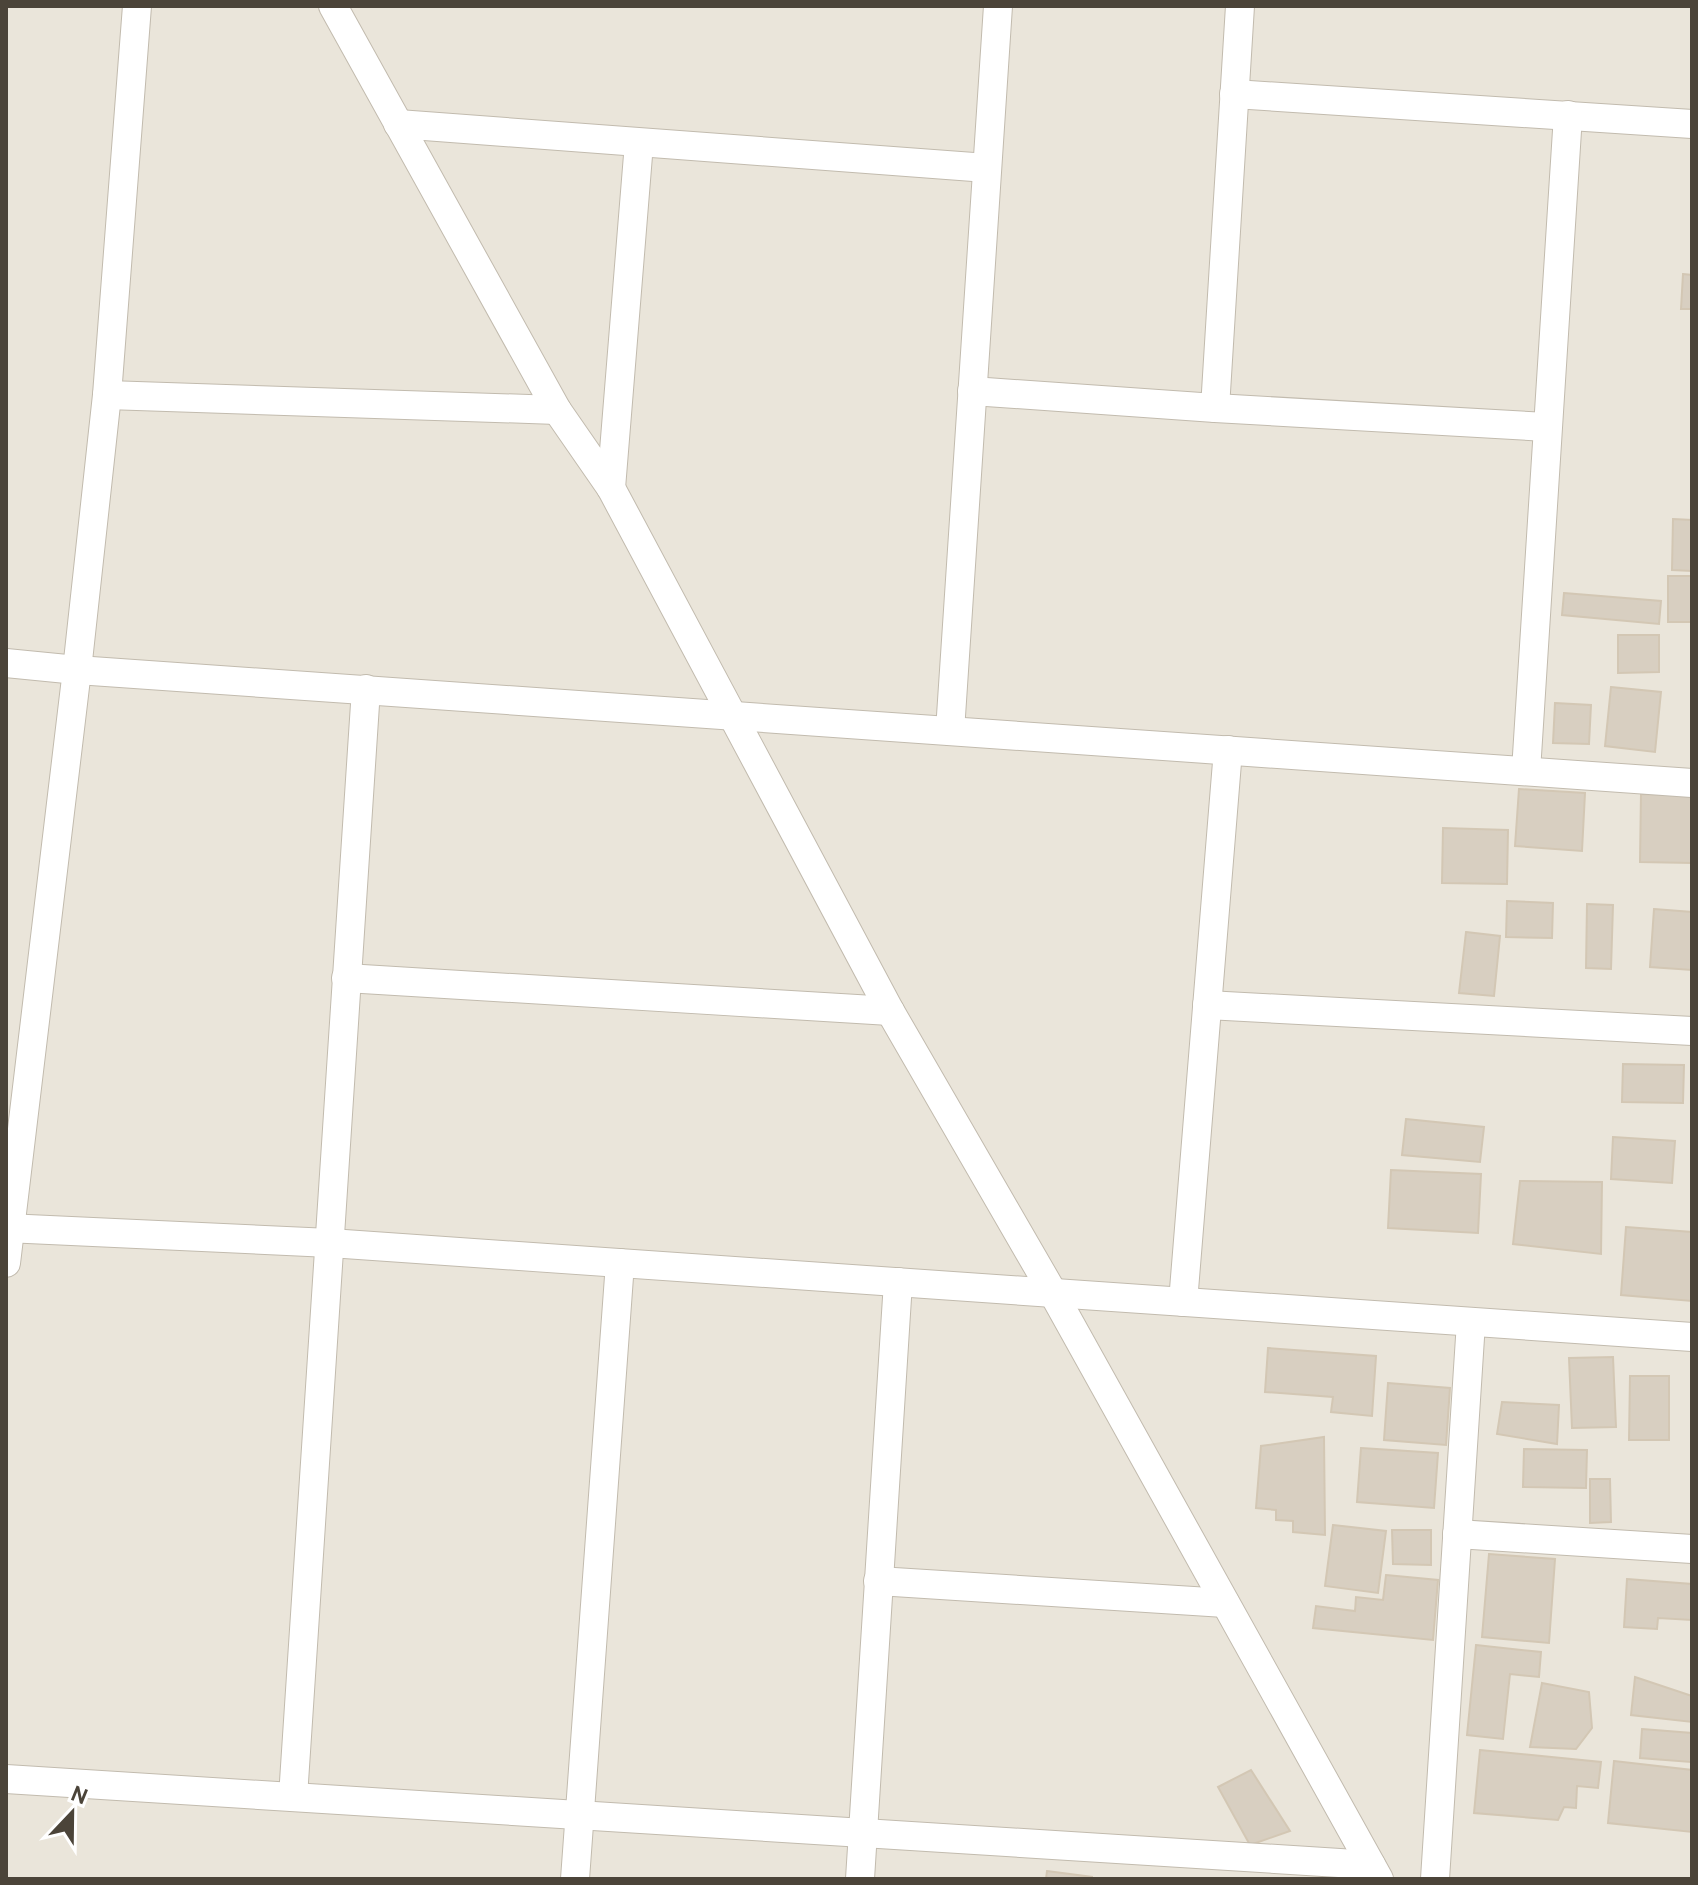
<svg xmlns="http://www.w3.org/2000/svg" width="1698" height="1885" font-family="Overpass,sans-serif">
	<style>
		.residential { fill: #eae5da }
		.building { fill: #d8cfc1; stroke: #d3c7b4; stroke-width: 2 }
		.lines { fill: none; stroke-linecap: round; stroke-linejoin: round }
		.minor-casing { stroke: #c2bbae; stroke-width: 30 }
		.minor { stroke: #fff; stroke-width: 28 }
	</style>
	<rect width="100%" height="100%" fill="#f6f3ec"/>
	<rect class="residential" x="6" y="6" width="1686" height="1873"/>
	<g class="building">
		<polygon points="1683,274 1692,275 1692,309 1681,309"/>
		<polygon points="1673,519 1692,520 1692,571 1672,570"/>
		<rect x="1668" y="576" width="24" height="46"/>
		<polygon points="1564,593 1661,601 1659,624 1562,615"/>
		<polygon points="1618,635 1659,635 1659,672 1618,673"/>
		<polygon points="1611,687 1661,692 1655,752 1605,746"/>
		<polygon points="1555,703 1591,705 1589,744 1553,743"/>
		<polygon points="1519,789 1585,793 1582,851 1515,846"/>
		<polygon points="1641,794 1692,795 1692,863 1640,862"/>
		<polygon points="1443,828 1508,830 1507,884 1442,883"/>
		<polygon points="1507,901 1553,903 1552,938 1506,937"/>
		<polygon points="1587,904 1613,905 1611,969 1586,968"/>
		<polygon points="1654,909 1692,912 1692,970 1650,967"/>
		<polygon points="1466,932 1500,936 1494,996 1459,993"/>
		<polygon points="1623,1064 1684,1065 1683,1103 1622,1102"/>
		<polygon points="1406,1119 1484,1127 1480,1162 1402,1155"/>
		<polygon points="1613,1137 1675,1141 1672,1183 1611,1179"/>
		<polygon points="1391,1170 1481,1174 1478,1233 1388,1228"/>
		<polygon points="1520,1181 1602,1182 1601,1254 1513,1244"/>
		<polygon points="1626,1227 1692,1232 1692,1301 1621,1295"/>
		<polygon points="1268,1348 1376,1356 1372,1416 1331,1412 1333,1397 1265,1392"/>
		<polygon points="1613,1357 1616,1427 1572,1428 1569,1358"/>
		<polygon points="1630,1376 1669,1376 1669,1440 1629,1440"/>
		<polygon points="1388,1383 1450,1388 1446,1445 1384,1440"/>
		<polygon points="1502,1402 1559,1405 1557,1444 1497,1434"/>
		<polygon points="1324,1437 1325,1535 1293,1532 1293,1521 1276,1520 1276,1510 1256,1508 1261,1446"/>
		<polygon points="1361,1448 1438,1453 1434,1508 1357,1502"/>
		<polygon points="1524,1449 1587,1450 1586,1488 1523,1487"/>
		<polygon points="1590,1479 1610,1479 1611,1522 1590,1523"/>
		<polygon points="1333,1525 1386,1531 1378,1593 1325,1586"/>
		<polygon points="1392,1530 1431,1530 1431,1565 1393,1564"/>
		<polygon points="1489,1554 1555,1559 1549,1643 1482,1637"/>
		<polygon points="1386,1575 1438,1580 1433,1640 1313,1628 1316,1606 1355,1611 1356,1597 1383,1600"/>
		<polygon points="1627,1579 1692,1584 1692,1620 1658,1618 1657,1629 1624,1627"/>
		<polygon points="1476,1645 1541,1652 1539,1677 1510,1674 1503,1739 1467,1735"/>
		<polygon points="1635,1677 1692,1696 1692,1722 1631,1715"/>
		<polygon points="1542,1683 1589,1692 1592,1728 1576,1749 1530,1747"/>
		<polygon points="1642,1729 1692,1733 1691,1762 1640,1758"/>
		<polygon points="1480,1750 1601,1762 1598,1788 1577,1786 1576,1808 1564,1807 1558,1820 1474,1813"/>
		<polygon points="1614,1761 1692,1770 1692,1832 1608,1823"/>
		<polygon points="1251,1770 1290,1831 1250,1845 1218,1787"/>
		<polygon points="1047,1871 1092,1877 1092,1879 1046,1879"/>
	</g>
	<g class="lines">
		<g class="minor-casing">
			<g id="minor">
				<polyline points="333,6 557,410 611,488 890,1011 1053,1293 1379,1879"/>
				<polyline points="1234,94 1692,124"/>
				<polyline points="398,124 987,168"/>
				<polyline points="972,391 1215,408 1547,427"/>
				<polyline points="107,395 557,410"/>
				<polyline points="1215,408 1240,6"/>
				<polyline points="611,488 639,143"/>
				<polyline points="6,663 77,670 1692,783"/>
				<polyline points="950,731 998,6"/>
				<polyline points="1526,771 1568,115"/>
				<polyline points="346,978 890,1011"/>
				<polyline points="1207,1005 1692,1031"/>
				<polyline points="6,1228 330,1243 1692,1337"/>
				<polyline points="6,1263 77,670 107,395 137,6"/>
				<polyline points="1183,1302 1228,750"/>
				<polyline points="1457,1534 1692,1549"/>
				<polyline points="878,1581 1225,1603"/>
				<polyline points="6,1779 1371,1865"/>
				<polyline points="293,1797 366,689"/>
				<polyline points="575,1879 620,1263"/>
				<polyline points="860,1879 898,1282"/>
				<polyline points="1435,1879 1471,1322"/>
			</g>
		</g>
		<use href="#minor" class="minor"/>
	</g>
	<rect width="1698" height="1885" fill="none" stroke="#4b4439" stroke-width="16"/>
	<g transform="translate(72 1813) rotate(22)" stroke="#ffffff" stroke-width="6" paint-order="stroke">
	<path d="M0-6L14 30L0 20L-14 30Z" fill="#4b4439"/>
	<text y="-12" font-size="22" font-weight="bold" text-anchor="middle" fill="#4b4439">N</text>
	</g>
</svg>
